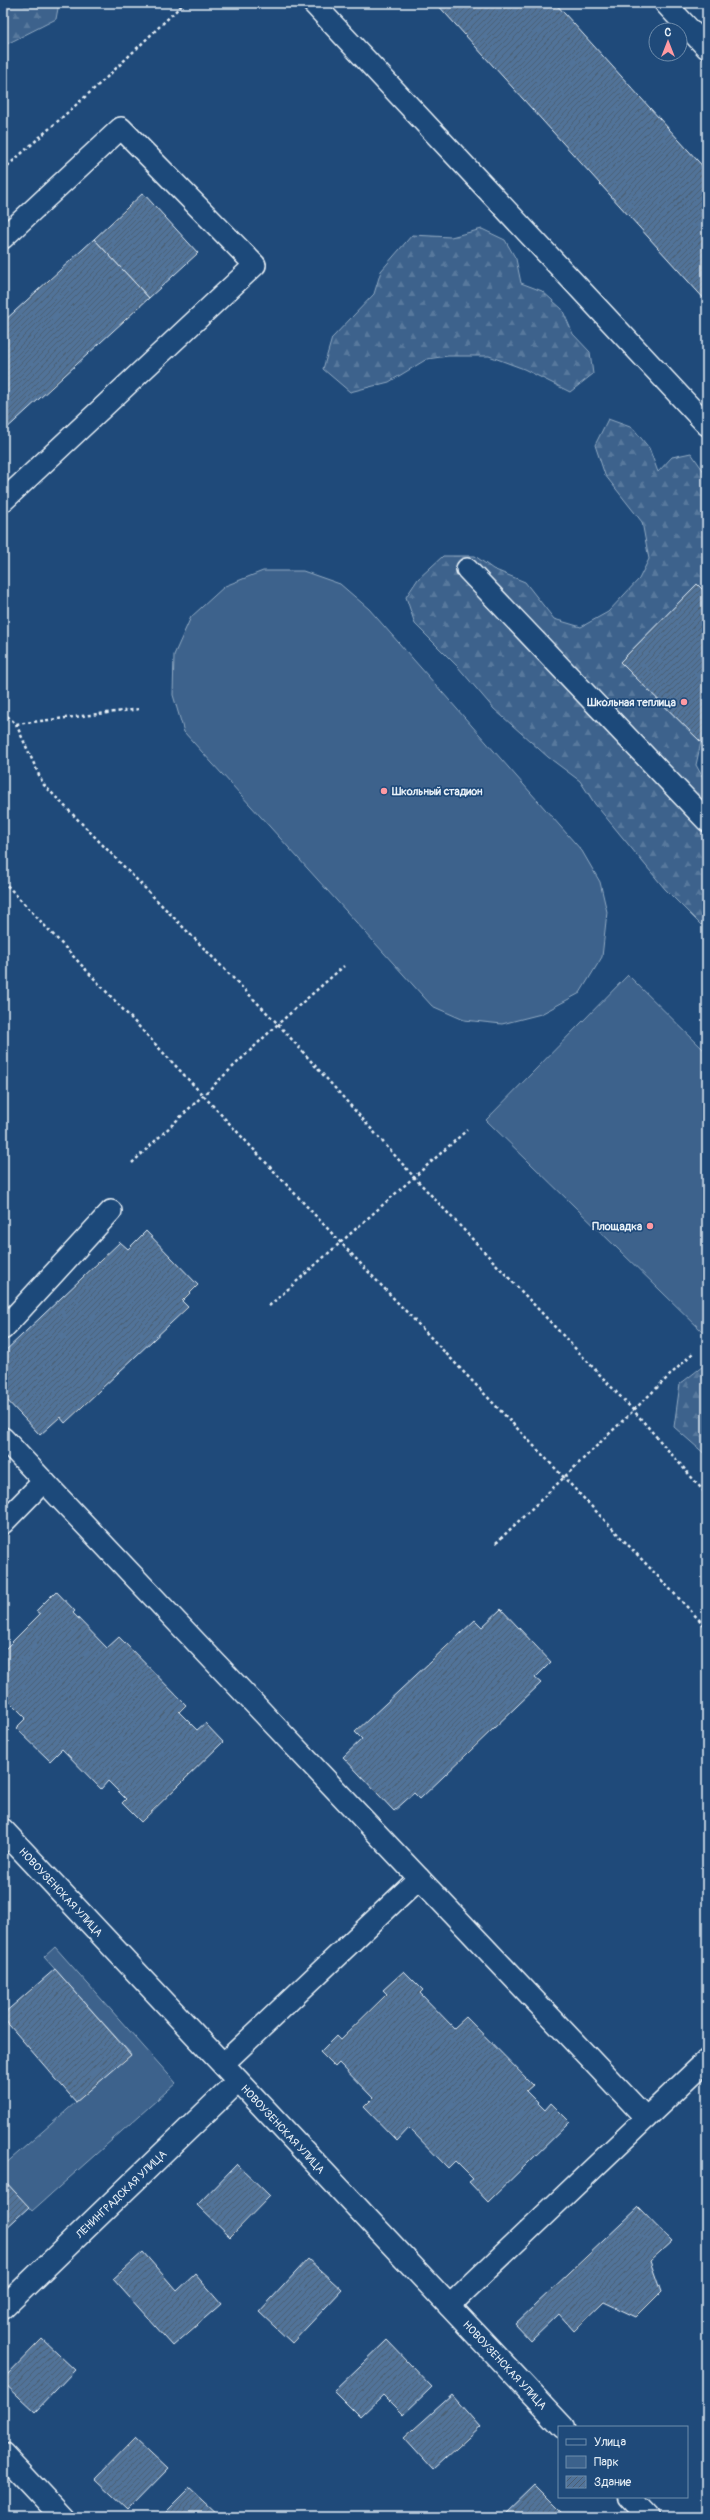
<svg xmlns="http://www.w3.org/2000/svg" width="710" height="2520" font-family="Pangolin,sans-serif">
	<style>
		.green { fill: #3c628c; stroke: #92aac2 }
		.forest { fill: url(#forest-firs); stroke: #92aac2 }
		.building { fill: url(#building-hatch); stroke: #e8f1f8 }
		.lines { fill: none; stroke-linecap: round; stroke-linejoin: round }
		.lane-casing { stroke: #e8f1f8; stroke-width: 24 }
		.street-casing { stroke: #e8f1f8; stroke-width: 25 }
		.path { stroke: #e8f1f8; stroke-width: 2.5; stroke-dasharray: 3 3; stroke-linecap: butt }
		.lane { stroke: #1f4a7a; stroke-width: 21 }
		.street { stroke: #1f4a7a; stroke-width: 22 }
		.poi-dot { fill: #ff9aa2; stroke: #1f4a7a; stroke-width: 1.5 }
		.labels { text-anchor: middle; stroke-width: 3.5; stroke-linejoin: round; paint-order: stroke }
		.poi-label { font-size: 11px; font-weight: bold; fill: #e8f1f8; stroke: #1f4a7a; text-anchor: end }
		.street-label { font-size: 11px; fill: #e8f1f8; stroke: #1f4a7a }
	</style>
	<defs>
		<pattern id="forest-firs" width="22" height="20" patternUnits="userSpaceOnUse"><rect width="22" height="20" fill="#3c628c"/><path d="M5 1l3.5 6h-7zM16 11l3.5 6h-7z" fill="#58799d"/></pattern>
		<pattern id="building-hatch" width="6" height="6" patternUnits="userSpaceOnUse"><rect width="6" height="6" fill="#517399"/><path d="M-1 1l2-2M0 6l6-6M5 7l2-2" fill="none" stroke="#4c5e72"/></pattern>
	</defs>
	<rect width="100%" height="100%" fill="#1f4a7a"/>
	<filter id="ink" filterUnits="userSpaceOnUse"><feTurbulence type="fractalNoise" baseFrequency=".025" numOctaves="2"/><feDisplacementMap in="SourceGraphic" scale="8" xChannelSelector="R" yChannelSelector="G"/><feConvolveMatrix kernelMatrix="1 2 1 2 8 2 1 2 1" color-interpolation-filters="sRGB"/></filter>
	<g filter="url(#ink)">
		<g class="green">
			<polygon points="263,571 303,571 340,584 369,609 582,851 600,882 607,912 602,957 580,993 541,1014 502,1024 464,1020 432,1006 184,732 173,695 174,655 191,617 225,586"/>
			<polygon points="628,975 707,1053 707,1332 705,1334 486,1120"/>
			<polygon points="55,1947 176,2083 32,2211 3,2179 3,2166 131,2054 44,1957"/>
		</g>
		<g class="forest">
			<polygon points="3,3 59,3 56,19 3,46"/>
			<polygon points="482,229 505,240 516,259 521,283 542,291 562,309 573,334 590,352 593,374 570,392 524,369 489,356 448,356 427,359 389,382 350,392 323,369 332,338 374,294 381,271 412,235 451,237"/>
			<polygon points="608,419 633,428 649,448 658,472 672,457 691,453 707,476 707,594 697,584 620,662 701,742 696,765 707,785 707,919 701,925 665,889 595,804 580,781 548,757 494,709 458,667 415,624 406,597 418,579 443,556 475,556 493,569 525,582 554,619 581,627 608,612 639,579 649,559 642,522 605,475 595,445"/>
			<polygon points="707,1363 707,1456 674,1427 680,1384"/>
		</g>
		<g class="building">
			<polygon points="436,3 555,3 707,171 707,302"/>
			<polygon points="143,193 198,253 149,298 94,239"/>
			<polygon points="94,239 149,298 3,432 3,322"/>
			<polygon points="697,584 707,594 707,748 620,662"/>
			<polygon points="146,1231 198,1285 182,1301 188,1307 65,1423 60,1417 40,1435 3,1396 3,1366 7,1362 3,1358 3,1353 120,1242 128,1249"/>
			<polygon points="56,1591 75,1611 73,1613 107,1648 119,1637 186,1705 179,1712 197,1730 205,1723 223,1742 141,1822 122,1803 126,1799 108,1781 101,1789 62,1749 50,1761 16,1728 26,1718 3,1695 3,1651 40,1614 36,1611"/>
			<polygon points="501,1609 551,1662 535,1678 541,1683 420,1799 414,1793 394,1811 343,1757 362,1739 355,1732 475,1620 482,1627"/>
			<polygon points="55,1969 131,2055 76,2102 3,2018 3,2014"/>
			<polygon points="404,1971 423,1990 420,1993 454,2028 466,2017 533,2085 526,2091 545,2110 551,2103 570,2122 488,2202 469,2182 473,2179 455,2161 448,2168 409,2128 397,2141 364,2107 373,2098 339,2063 335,2067 320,2052 336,2036 340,2040 387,1994 383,1990"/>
			<polygon points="237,2164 270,2196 230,2237 197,2205"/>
			<polygon points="3,2179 29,2207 3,2231"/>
			<polygon points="639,2207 672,2241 650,2261 661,2292 636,2317 604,2302 574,2331 559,2314 531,2341 515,2324"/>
			<polygon points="143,2252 177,2291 195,2274 221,2304 173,2346 113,2279"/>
			<polygon points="308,2259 342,2290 292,2343 259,2312"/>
			<polygon points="42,2339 75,2370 35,2412 3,2382 3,2379"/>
			<polygon points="387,2340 432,2387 403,2415 383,2395 360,2417 334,2391"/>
			<polygon points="452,2395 480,2427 433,2470 404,2438"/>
			<polygon points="135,2438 168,2469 128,2510 95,2479"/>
			<polygon points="535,2485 567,2517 502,2517"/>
			<polygon points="189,2488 220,2517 160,2517"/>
		</g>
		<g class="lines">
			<g class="lane-casing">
				<g id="lane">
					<polyline points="313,3 707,425"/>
					<polyline points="665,3 707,48"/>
					<polyline points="3,238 121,128 255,265 3,501"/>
					<polyline points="467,569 707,821"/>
					<polyline points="3,1329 111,1211"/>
					<polyline points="3,1438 646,2118"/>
					<polyline points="3,1523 44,1481"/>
					<polyline points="223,2064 419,1878"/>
					<polyline points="449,2306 707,2060"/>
				</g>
			</g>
			<g class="street-casing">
				<g id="street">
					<polyline points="3,1830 563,2427"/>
					<polyline points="3,2308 238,2081"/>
					<polyline points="3,2454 62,2517"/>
					<polyline points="629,2497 648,2517"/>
				</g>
			</g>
			<g class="path">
				<polyline points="3,170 105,79 184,3"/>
				<polyline points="3,712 16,724 140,709"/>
				<polyline points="16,724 43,784 278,1024 414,1177 634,1411 707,1495"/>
				<polyline points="3,881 341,1243 707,1628"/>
				<polyline points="132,1163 278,1024 344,966"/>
				<polyline points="269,1306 467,1130"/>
				<polyline points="496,1543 694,1352"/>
			</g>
			<use href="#lane" class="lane"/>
			<use href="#street" class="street"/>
		</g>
	</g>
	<g class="poi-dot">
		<circle cx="684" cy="702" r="4"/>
		<circle cx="384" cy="791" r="4"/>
		<circle cx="650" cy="1226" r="4"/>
	</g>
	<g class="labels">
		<g class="poi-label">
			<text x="676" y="706">Школьная теплица</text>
			<text x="392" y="795" text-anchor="start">Школьный стадион</text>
			<text x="642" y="1230">Площадка</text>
		</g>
		<g class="street-label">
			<text transform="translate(61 1892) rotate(47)" y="4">НОВОУЗЕНСКАЯ УЛИЦА</text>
			<text transform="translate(283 2129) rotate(47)" y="4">НОВОУЗЕНСКАЯ УЛИЦА</text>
			<text transform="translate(121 2194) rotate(-44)" y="4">ЛЕНИНГРАДСКАЯ УЛИЦА</text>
			<text transform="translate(505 2365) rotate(47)" y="4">НОВОУЗЕНСКАЯ УЛИЦА</text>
		</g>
	</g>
	<rect width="710" height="2520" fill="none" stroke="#1f4a7a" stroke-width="16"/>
	<rect x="8" y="8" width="694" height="2504" fill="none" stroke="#e8f1f8" stroke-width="1.5" filter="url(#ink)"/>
	<rect x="558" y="2426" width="130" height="72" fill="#1f4a7a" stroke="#6f8dac"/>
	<rect x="566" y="2439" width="20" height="6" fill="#1f4a7a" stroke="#6f8dac"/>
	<text x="594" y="2446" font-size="12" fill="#e8f1f8">Улица</text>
	<rect x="566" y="2456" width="20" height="12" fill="#3c628c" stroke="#6f8dac"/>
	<text x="594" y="2466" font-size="12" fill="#e8f1f8">Парк</text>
	<rect x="566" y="2476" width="20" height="12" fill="url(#building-hatch)" stroke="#6f8dac"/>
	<text x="594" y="2486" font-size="12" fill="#e8f1f8">Здание</text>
	<g transform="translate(668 42)"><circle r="19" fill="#1f4a7a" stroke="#6f8dac"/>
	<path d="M0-3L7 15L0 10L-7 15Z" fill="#ff9aa2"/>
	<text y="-6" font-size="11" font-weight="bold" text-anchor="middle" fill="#e8f1f8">С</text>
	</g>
</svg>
